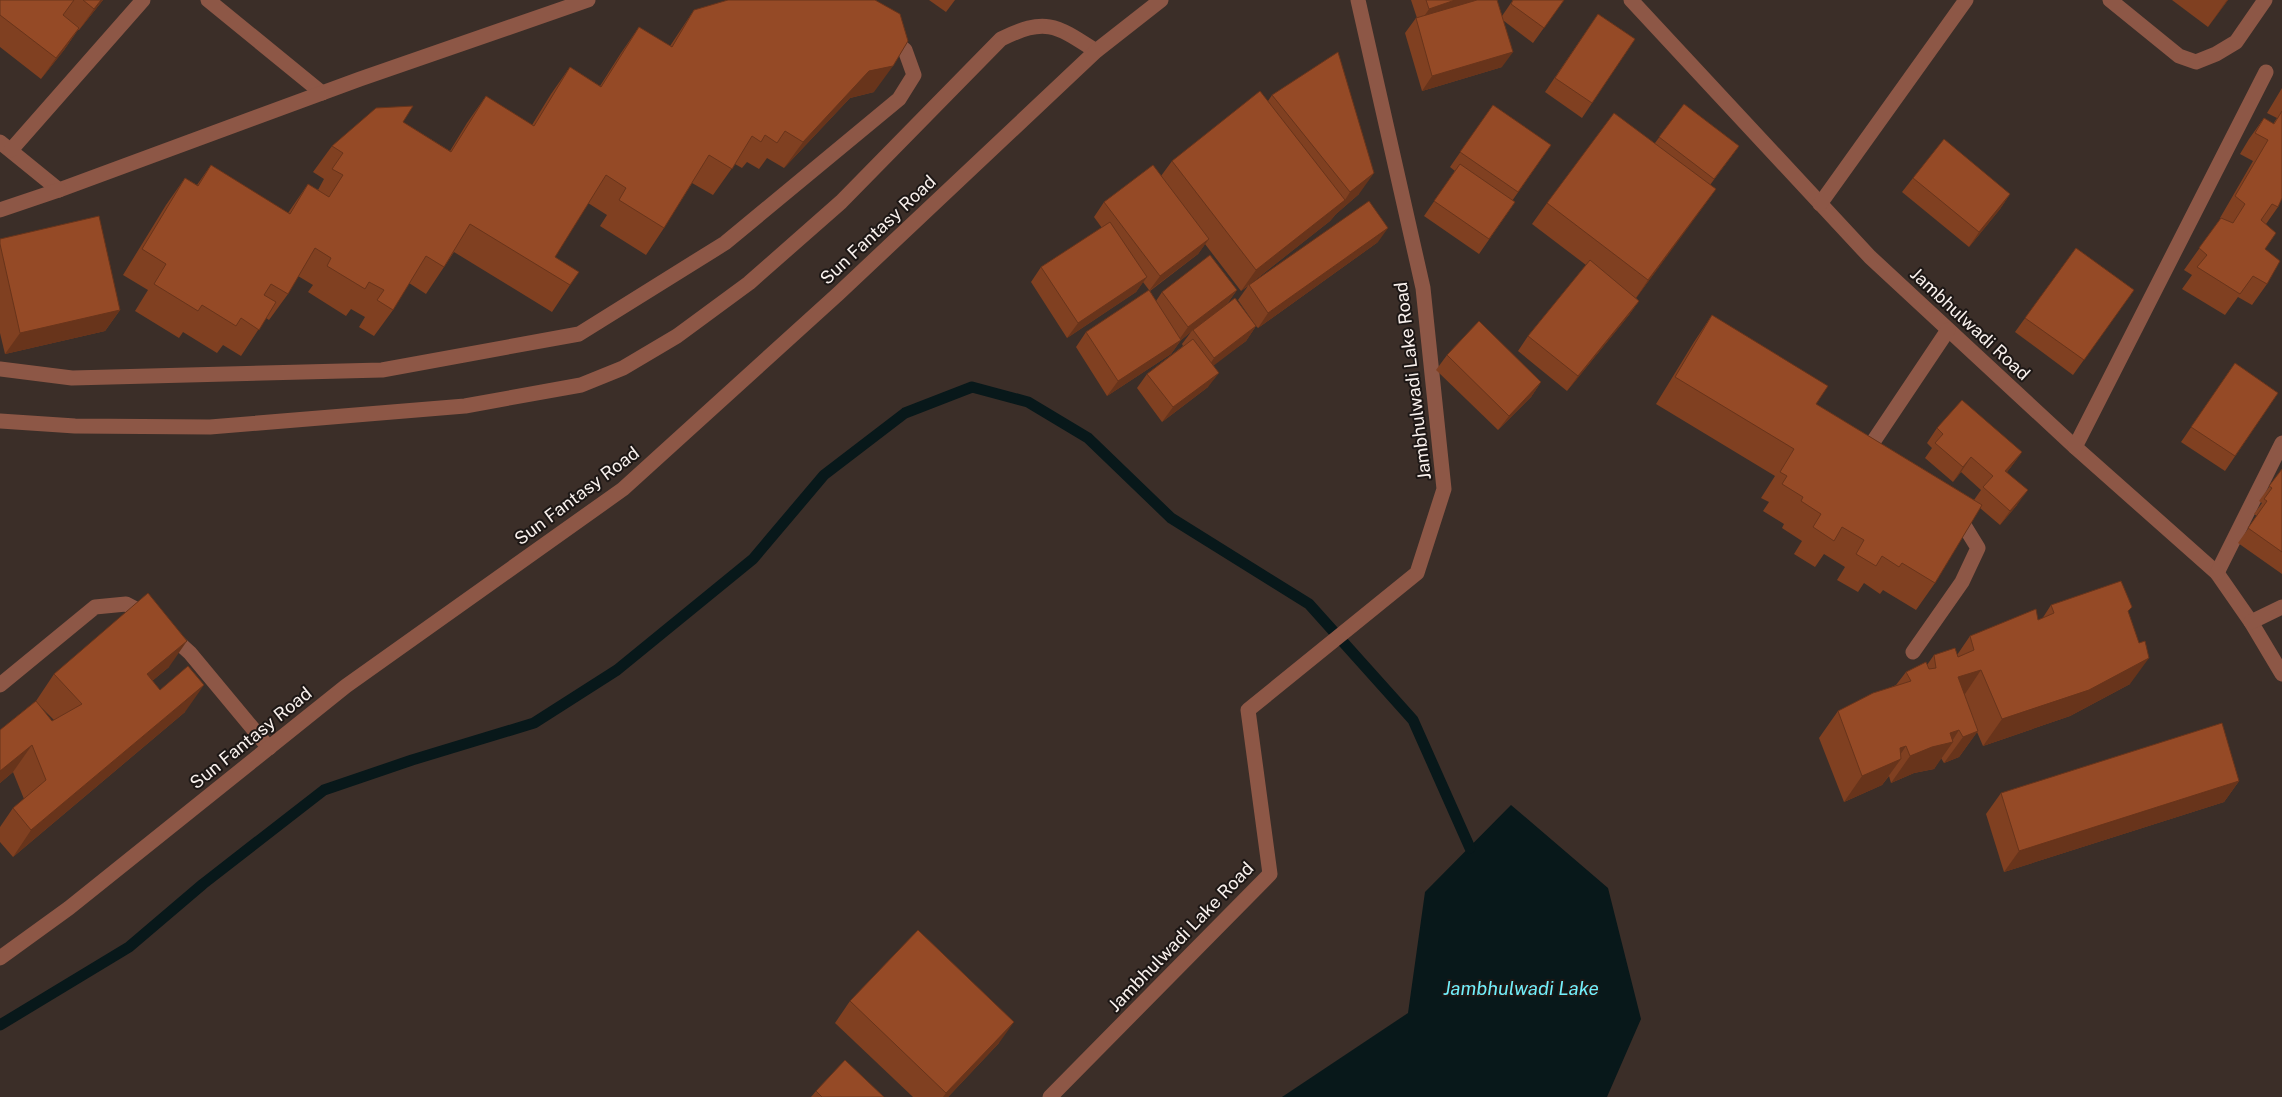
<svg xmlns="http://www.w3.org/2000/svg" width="2282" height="1097" font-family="'Public Sans',sans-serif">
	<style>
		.water { fill: #08181a }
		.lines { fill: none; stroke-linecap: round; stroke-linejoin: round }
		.stream { stroke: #08181a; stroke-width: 11 }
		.minor { stroke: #8d5746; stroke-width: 15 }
		.wall { fill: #804021; fill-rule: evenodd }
		.shaded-wall { fill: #68341b }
		.building { fill: #954a26; stroke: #68341b }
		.labels { text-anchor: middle; stroke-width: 4; stroke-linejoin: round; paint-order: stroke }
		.street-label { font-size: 18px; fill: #f9f1ed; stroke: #1d1715 }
		.water-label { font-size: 19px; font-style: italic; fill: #72f0fc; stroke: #1d1715 }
	</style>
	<rect width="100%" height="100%" fill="#3b2e28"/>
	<polygon class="water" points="1511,805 1608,888 1641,1019 1607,1097 1282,1097 1408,1013 1425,892"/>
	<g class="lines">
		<polyline class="stream" points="0,1025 129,947 203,884 324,790 412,760 534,723 617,670 753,559 824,475 905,413 972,387 1028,402 1088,438 1171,518 1309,604 1413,720 1470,848"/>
		<g class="minor">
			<polyline points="208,0 322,93"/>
			<polyline points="1631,0 1870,257 2075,447 2217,573 2251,622 2282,674"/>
			<polyline points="2110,0 2179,56 2196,62 2216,54 2236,42 2265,0"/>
			<polyline points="0,142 59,190 360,79 588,0"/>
			<polyline points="11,150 143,0"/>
			<polyline points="1820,204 1966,0"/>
			<polyline points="0,210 59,190"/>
			<polyline points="0,369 72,378 382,370 579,334 725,243 899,99 914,75 905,50 888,36"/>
			<path d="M0,421L75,426L210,427L465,406L581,385L623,368L677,336L749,283L841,202L1001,39C1046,17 1056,25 1096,51"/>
			<polyline points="2075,447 2266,72"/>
			<polyline points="1877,455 1869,448 1948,330"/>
			<polyline points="2217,573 2282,443"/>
			<polyline points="2251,622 2282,607"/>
			<polyline points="168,633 190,653 269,748"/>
			<polyline points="1913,652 1962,582 1978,548 1962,522 1954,516"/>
			<polyline points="0,685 95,607 126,604 149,616"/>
			<polyline points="0,958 69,908 346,686 623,489 838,294 1096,51 1161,0"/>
			<polyline points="1050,1097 1270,874 1248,710 1417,573 1444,489 1423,288 1358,0"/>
		</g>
	</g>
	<g class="wall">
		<polygon points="0,0 103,0 79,30 78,30 64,50 41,79 0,47"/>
		<polygon points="929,0 955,0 946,12"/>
		<polygon points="1411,0 1497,0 1502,16 1513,0 1564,0 1533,43 1504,21 1502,67 1422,91 1405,33 1416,18 1417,18"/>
		<polygon points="2172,0 2228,0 2208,27"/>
		<polygon points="694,10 874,92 850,98 784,168 767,158 759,169 747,162 742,168 735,164 713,195 692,183 664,228 646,255 600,226 607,215 588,203 555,257 570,285 552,312 454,252 426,294 409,283 393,310 374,336 359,327 365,317 351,309 346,316 308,292 313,285 298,276 288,294 269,320 266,318 241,356 223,345 217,353 183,332 179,338 135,311 148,290 123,275 166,205 185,178 197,185 211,165 288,213 308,184 318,190 324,179 313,172 332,146 403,122 450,151 467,123 486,96 532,125 551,94 570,67 600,86 621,53 639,27 670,46"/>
		<polygon points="1598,14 1635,39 1582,118 1545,92"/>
		<polygon points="2282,88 2282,198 2278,207 2266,224 2265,249 2267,284 2252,305 2238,297 2225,315 2182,289 2192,275 2184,270 2221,218 2220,218 2253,161 2240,154 2249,139 2264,118 2273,124 2277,118 2267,113"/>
		<path d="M1272,95L1359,194L1336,214L1330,221L1250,284L1378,242L1258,328L1256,326L1246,341L1213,365L1208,387L1162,422L1137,388L1147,374L1183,346L1182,344L1191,332L1181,340L1171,354L1107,396L1076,347L1086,332L1149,290L1143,282L1136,292L1067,338L1031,282L1041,267L1102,228L1094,217L1104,202L1161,176L1172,161L1268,101ZM1205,244L1241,291L1248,286L1238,300L1256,326L1227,304L1237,290L1162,292L1156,301L1150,291L1198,254Z"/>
		<polygon points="1684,104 1739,146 1710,185 1716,189 1636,298 1639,301 1629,315 1567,391 1518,351 1528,336 1586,265 1532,224 1547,203 1655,143"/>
		<polygon points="1493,105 1551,145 1512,201 1515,202 1479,254 1424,216 1455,171 1450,167"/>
		<polygon points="1913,178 2010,194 2000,209 1969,247 1902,192"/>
		<polygon points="0,244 120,310 105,331 5,354 0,333"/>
		<polygon points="2076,248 2134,290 2073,375 2015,332"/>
		<polygon points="1712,315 1816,404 1974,500 1981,490 1961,472 1953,482 1925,458 1932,448 1927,443 1937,428 2022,452 2007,472 2017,505 2000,525 1980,508 1935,583 1916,610 1883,590 1880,594 1864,583 1858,592 1837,580 1845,567 1824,554 1815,567 1794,554 1802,541 1782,528 1784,524 1763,511 1769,502 1761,498 1775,476 1656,404 1694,342"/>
		<polygon points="1447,355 1541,382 1531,397 1498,430 1436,370"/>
		<polygon points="2235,363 2278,393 2225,471 2181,442"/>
		<polygon points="2282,469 2282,574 2238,543 2257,516 2254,514 2262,503 2259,501"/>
		<polygon points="2051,605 2128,613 2130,684 2070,716 1983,746 1977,732 1959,757 1944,763 1941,758 1934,769 1914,773 1891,783 1889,776 1882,785 1844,802 1819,738 1838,711 1896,685 1906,672 1927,665 1934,655 1957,655 1970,636 2038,620 2042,619"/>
		<path d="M169,667L152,681L160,690L185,712L13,857L0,842V827L13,808L24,799L13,772L0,783V730L36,701L54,674ZM39,705L54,720L52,721Z"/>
		<polygon points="2239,781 2224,802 2004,872 1986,814 2001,793"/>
		<polygon points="850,1001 999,1043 948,1097 913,1097 835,1023"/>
		<polygon points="816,1091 884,1097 811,1097"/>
	</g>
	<g class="shaded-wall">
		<polygon points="101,0 103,0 79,30 94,9"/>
		<polygon points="1455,0 1481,0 1419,24 1429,9"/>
		<polygon points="2227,0 2228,0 2208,27"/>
		<polygon points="79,28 64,50 41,79 56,58"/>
		<polygon points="1513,52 1502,67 1422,91 1432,76"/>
		<polygon points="893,66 874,92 850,98 784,168 803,142 869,71"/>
		<polygon points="1374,173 1359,194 1336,214 1330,221 1241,291 1256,270 1345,200 1350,192"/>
		<polygon points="1716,189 1701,210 1634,301 1648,280"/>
		<polygon points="2010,194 2000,209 1969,247 1979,232"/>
		<polygon points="1388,228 1378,242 1258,328 1268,313"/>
		<polygon points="1209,239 1198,254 1149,291 1160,276"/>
		<polygon points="1147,277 1136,292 1067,338 1078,323"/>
		<polygon points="1237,290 1226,305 1193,330 1191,332 1181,340 1171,354 1107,396 1118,381 1178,341 1188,327"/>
		<polygon points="1639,301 1629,315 1567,391 1578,376"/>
		<polygon points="120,310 105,331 5,354 20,333"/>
		<polygon points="1256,326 1246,341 1204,373 1214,358"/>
		<polygon points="1219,373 1208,387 1162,422 1173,407"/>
		<polygon points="1541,382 1531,397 1498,430 1509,416"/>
		<polygon points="2022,452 2011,467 1995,486 2005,471"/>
		<polygon points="1971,457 1961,472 1953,482 1963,467"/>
		<polygon points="2028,490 2017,505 2000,525 2010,511"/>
		<polygon points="187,641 169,667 128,701 147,674"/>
		<polygon points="2149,658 2130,684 2070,716 1983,746 2002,719"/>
		<polygon points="1981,670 1963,697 1958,677"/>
		<polygon points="204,685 185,712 13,857 31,830"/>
		<polygon points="1959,730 1951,743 1953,742 1934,769 1914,773 1891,783 1910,756 1950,733"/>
		<polygon points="1978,731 1959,757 1944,763 1963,737"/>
		<polygon points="32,745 13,772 0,783 0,771"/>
		<polygon points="1906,746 1896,761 1901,759 1882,785 1844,802 1862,776 1900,748"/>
		<polygon points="2239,781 2224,802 2004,872 2019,851"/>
		<polygon points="1014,1022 999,1043 948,1097 943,1097 946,1093"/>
	</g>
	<g class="building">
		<polygon points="0,0 74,0 63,15 79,28 56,58 0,15"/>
		<polygon points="83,0 101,0 94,9"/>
		<polygon points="728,0 875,0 900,14 908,41 893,66 869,71 803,142 785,131 777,143 765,135 761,142 752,136 732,169 709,155 664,228 619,200 626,188 606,175 555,257 579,272 570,285 470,224 444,267 426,256 393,310 377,300 384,290 369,282 365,289 327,266 331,258 315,248 288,294 271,284 264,295 276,302 259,330 241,318 236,326 202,305 198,311 154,284 166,264 142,249 185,178 198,186 211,165 290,214 308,184 329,197 343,175 332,169 343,153 332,146 376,108 413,106 403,122 451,152 486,96 534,126 570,67 601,87 639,27 672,47 694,10"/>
		<polygon points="1426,0 1455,0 1429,9"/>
		<polygon points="1477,0 1497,0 1513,52 1432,76 1416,18"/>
		<polygon points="1513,0 1564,0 1544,28 1511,4"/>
		<polygon points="1598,14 1635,39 1592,103 1555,78"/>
		<polygon points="1338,52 1374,173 1350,192 1272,95"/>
		<polygon points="1260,91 1345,200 1256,270 1172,161"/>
		<polygon points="1684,104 1739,146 1714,179 1659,137"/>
		<polygon points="1493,105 1551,145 1518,192 1460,152"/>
		<polygon points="2282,111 2282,198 2278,207 2272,204 2261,220 2276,233 2265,249 2280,261 2267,284 2253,276 2240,294 2197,267 2207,255 2199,248 2221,218 2233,223 2245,204 2235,196 2268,140 2255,133 2264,118 2274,124"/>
		<polygon points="1614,113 1716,189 1648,280 1547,203"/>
		<polygon points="1944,139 2010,194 1979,232 1913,178"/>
		<polygon points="1460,164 1515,202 1489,239 1434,201"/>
		<polygon points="1153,165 1209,239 1160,276 1104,202"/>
		<polygon points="1369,201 1388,228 1268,313 1249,285"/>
		<polygon points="99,216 120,310 20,333 0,244 0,239"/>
		<polygon points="1110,222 1147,277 1078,323 1041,267"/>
		<polygon points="2076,248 2134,290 2084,360 2025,318"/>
		<polygon points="1210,255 1237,290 1188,327 1162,292"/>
		<polygon points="1590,260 1639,301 1578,376 1528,336"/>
		<polygon points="1149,290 1181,340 1118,381 1086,332"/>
		<polygon points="1235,298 1256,326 1214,358 1193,330"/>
		<polygon points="1712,315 1828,386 1816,404 1982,505 1935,583 1902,563 1899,567 1882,556 1876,566 1856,554 1864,540 1842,527 1834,541 1813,527 1821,514 1801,501 1803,497 1782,484 1787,476 1780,472 1794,449 1675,377"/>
		<polygon points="1479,321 1541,382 1509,416 1447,355"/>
		<polygon points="1193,339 1219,373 1173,407 1147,374"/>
		<polygon points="2235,363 2278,393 2235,456 2191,427"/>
		<polygon points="1962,400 2022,452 2005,471 2028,490 2010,511 1983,487 1993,476 1971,457 1963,467 1935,443 1943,434 1937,428"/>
		<polygon points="2282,469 2282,552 2248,528 2267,501 2264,499 2272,488 2269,486"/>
		<polygon points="2121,581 2132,607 2128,611 2139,643 2145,641 2149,658 2089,690 2002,719 1981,670 1958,677 1978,731 1963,737 1959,730 1950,733 1953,742 1932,747 1910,756 1906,746 1900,748 1901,759 1862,776 1838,711 1873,693 1911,681 1906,672 1926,662 1929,669 1936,668 1934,655 1955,648 1958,657 1974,650 1970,636 2036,609 2038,620 2054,613 2051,605"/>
		<polygon points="148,593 187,641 147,674 160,690 188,666 204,685 31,830 13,808 46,780 32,745 0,771 0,730 36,701 52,721 82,704 54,674"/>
		<polygon points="2222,723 2239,781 2019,851 2001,793"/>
		<polygon points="918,930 1014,1022 946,1093 850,1001"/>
		<polygon points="845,1060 884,1097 822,1097 816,1091"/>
	</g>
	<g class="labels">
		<g class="street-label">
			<text transform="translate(878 230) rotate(-43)" y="6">Sun Fantasy Road</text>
			<text transform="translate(1970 324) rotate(43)" y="6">Jambhulwadi Road</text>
			<text transform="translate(1413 381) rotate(-97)" y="6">Jambhulwadi Lake Road</text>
			<text transform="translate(577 496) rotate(-37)" y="6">Sun Fantasy Road</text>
			<text transform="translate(251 738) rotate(-39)" y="6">Sun Fantasy Road</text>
			<text transform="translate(1181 937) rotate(-46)" y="6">Jambhulwadi Lake Road</text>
		</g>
		<g class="water-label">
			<text x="1521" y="995">Jambhulwadi Lake</text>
		</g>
	</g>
</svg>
